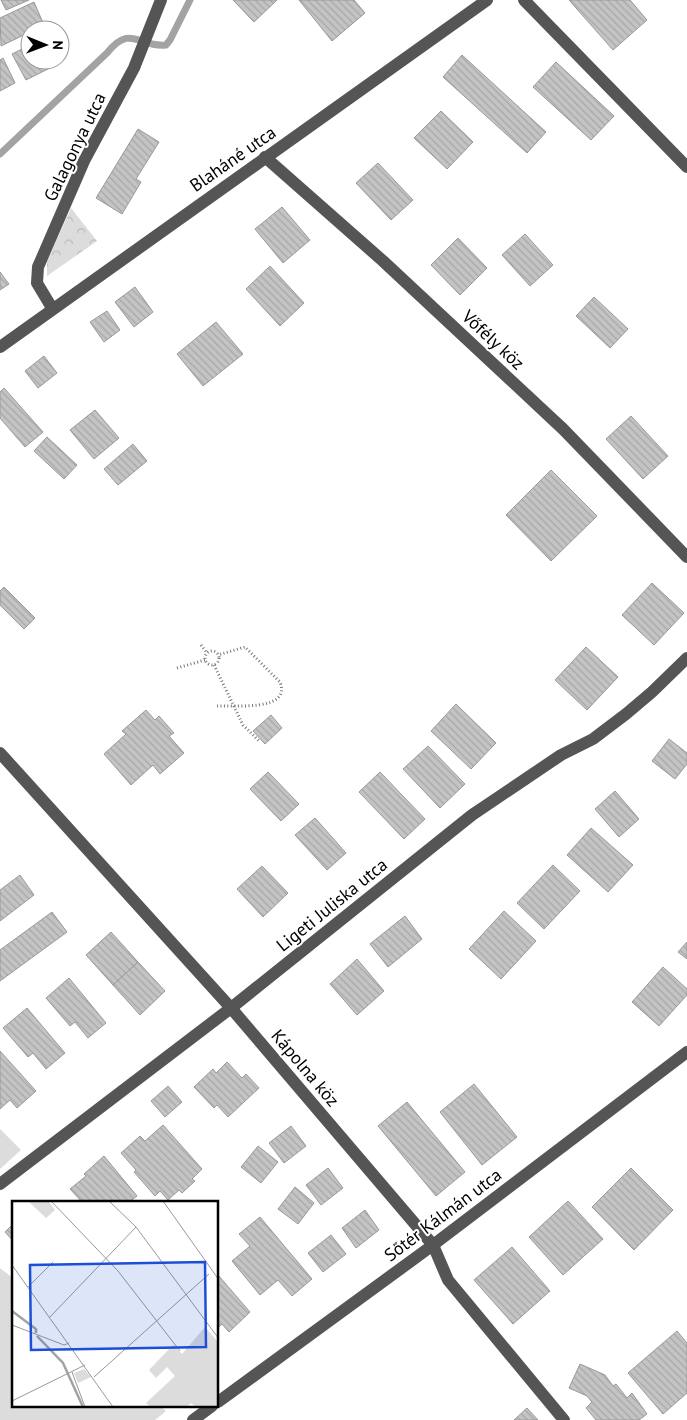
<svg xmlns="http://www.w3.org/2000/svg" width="687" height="1420" font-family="'PT Sans',sans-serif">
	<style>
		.park { fill: url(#park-crowns) }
		.garden { fill: #dcdcdc }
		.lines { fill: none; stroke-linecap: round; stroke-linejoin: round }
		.stream { stroke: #a3a3a3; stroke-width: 7 }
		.building { fill: url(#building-back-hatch); stroke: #999 }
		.path { stroke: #777; stroke-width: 3; stroke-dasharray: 1 2.5; stroke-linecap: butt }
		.minor { stroke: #555; stroke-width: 12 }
		.labels { text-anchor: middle; stroke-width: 4; stroke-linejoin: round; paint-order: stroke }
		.street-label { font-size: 18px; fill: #000; stroke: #fff }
		.inset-river { fill: none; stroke: #a3a3a3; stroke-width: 2.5 }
		.inset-road { fill: none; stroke: #999; stroke-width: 1 }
		.view { fill: #1d4ed8; fill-opacity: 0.15; stroke: #1d4ed8; stroke-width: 2.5 }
		.inset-edge { fill: none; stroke: #000; stroke-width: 2.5 }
	</style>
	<defs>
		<pattern id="park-crowns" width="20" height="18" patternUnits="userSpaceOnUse" patternTransform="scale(1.25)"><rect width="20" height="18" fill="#dcdcdc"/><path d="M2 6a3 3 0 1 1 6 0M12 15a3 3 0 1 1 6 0" fill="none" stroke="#bbb"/></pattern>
		<pattern id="building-back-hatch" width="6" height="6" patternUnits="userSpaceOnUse" patternTransform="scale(1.25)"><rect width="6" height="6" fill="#c4c4c4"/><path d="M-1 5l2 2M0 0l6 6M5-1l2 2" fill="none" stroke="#a7a7a7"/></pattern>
	</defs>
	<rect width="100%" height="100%" fill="#fff"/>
	<polygon class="park" points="71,208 97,241 47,276 47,262"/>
	<g class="garden">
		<polygon points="0,1129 21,1150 0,1169"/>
		<polygon points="0,1268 14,1279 14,1406 160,1406 166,1411 155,1420 0,1420"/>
	</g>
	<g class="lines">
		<path class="stream" d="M0,154L107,53C131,23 139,48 166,45L170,40L190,0"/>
	</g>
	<g class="building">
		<polygon points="1,0 29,0 6,10"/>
		<polygon points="233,0 277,0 254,22"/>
		<polygon points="299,0 354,0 365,13 332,41"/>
		<polygon points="569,0 630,0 647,20 613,50"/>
		<polygon points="34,2 44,25 35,30 30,30 30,32 1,46 0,18"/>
		<polygon points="30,45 30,60 51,60 54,66 26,80 12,54"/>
		<polygon points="462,55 546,132 527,153 443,77"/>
		<polygon points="3,58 15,83 0,91 0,60"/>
		<polygon points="556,62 614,116 591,140 533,87"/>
		<polygon points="441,111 473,142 447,169 414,138"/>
		<polygon points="138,129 159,142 136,179 141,182 122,214 96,198"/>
		<polygon points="378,163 413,200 391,220 356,183"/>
		<polygon points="282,207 310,240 283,263 255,229"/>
		<polygon points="525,234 553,265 530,286 502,255"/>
		<polygon points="458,238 487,268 460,295 431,265"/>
		<polygon points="270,266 304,303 280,326 246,289"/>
		<polygon points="0,272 9,284 0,290"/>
		<polygon points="135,287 153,312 134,327 115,302"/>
		<polygon points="594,297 628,329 610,348 576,316"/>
		<polygon points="107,311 120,330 104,342 90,322"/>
		<polygon points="216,322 243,354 203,386 177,354"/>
		<polygon points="44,356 57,373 38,388 25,371"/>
		<polygon points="4,388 43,432 25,447 0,418 0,392"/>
		<polygon points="95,410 119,438 94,459 70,430"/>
		<polygon points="631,416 668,456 643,479 606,439"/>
		<polygon points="47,437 77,465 64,479 34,451"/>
		<polygon points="133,444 147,461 118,485 104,469"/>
		<polygon points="551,470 597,516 551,561 506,515"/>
		<polygon points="652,583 684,613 654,645 622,615"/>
		<polygon points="4,587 35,618 24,629 0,605 0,591"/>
		<polygon points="586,647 618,677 587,710 555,680"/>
		<polygon points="456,704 496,743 471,769 431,731"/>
		<polygon points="146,710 155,720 159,716 174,733 169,736 184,753 160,774 153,765 131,785 104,754 126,734 122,731"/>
		<polygon points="271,715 282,728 265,744 253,731"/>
		<polygon points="669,739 687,753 687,764 675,779 652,761"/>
		<polygon points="428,746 465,784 440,808 403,769"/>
		<polygon points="268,772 299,804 281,821 250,789"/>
		<polygon points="380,772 425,819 404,839 359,792"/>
		<polygon points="615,791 639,819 619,837 595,809"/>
		<polygon points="315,818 346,853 327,870 295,835"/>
		<polygon points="591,828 633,865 608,892 567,855"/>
		<polygon points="553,865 580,891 544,929 517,903"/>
		<polygon points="262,866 288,893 263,917 237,889"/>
		<polygon points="20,875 34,895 0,921 0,890"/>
		<polygon points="504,911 536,941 501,979 469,949"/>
		<polygon points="52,912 67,932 0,981 0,950"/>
		<polygon points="405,916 422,939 388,967 370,944"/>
		<polygon points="111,932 138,962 113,985 86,955"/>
		<polygon points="687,942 687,959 678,952"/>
		<polygon points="357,959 384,991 357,1015 330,984"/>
		<polygon points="138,962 165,991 140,1015 113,985"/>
		<polygon points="663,967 687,989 687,995 659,1026 632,1002"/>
		<polygon points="69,978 106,1023 88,1038 75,1022 70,1026 46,998"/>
		<polygon points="27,1008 65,1053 46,1069 33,1053 28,1057 3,1028"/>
		<polygon points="0,1051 36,1091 17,1108 10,1100 0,1109"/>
		<polygon points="227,1062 242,1078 246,1074 259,1088 228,1117 217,1105 214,1108 194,1087 213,1069 216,1073"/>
		<polygon points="474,1084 517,1137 482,1165 440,1112"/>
		<polygon points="168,1086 182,1102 165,1117 151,1101"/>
		<polygon points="407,1102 465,1172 436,1196 378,1126"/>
		<polygon points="163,1125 202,1169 192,1179 195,1181 182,1193 179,1190 168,1200 160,1191 155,1196 134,1172 136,1170 121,1153 140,1136 145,1141"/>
		<polygon points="291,1126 306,1146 284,1163 269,1143"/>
		<polygon points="258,1146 278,1162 261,1183 241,1167"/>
		<polygon points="104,1156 137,1196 129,1202 82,1202 70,1189 86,1176 84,1174"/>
		<polygon points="328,1168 343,1188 321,1205 306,1185"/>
		<polygon points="631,1168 673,1210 634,1250 592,1207"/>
		<polygon points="295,1187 314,1203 298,1224 278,1209"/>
		<polygon points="568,1201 603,1239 563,1275 529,1237"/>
		<polygon points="365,1210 379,1230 356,1248 342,1228"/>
		<polygon points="260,1217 312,1279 292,1296 278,1280 260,1295 232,1261 250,1246 239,1234"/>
		<polygon points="14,1223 14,1242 5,1232"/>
		<polygon points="331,1235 346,1254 323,1272 308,1253"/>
		<polygon points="512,1247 550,1291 513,1324 474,1280"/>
		<polygon points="218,1275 250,1312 229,1332 222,1324 218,1328"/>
		<polygon points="677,1331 687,1343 687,1393 663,1414 628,1373"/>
		<polygon points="580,1364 605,1375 613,1386 616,1384 627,1398 632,1393 647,1414 639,1420 596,1420 586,1408 592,1402 587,1396 569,1388"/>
		<polygon points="527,1408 538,1420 514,1420"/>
	</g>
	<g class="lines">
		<g class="path">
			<polyline points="201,645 207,653"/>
			<circle cx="212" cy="658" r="7"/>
			<polyline points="214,665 243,725 260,742"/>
			<polyline points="177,668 205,660"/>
			<path d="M217,706C233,705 292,712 280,682L245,647L218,655"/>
		</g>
		<g class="minor">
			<polyline points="524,0 687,167"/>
			<polyline points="265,157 383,261 563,429 687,557"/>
			<polyline points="52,308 37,283 38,267 84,161 134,68 161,0"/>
			<polyline points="0,347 487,0"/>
			<polyline points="0,753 231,1008 433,1245 448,1280 564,1420"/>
			<polyline points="0,1184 231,1008 472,815 561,755 593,739 626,714 652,692 687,658"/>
			<polyline points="218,1402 433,1245 687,1052"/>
			<polyline points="193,1420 212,1406"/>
		</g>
	</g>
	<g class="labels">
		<g class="street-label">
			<text transform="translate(75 147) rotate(-64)" y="6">Galagonya utca</text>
			<text transform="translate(233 159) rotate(-35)" y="6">Blaháné utca</text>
			<text transform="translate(493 340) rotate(43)" y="6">Vőfély köz</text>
			<text transform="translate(332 905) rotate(-39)" y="6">Ligeti Juliska utca</text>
			<text transform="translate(305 1068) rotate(50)" y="6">Kápolna köz</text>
			<text transform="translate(443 1215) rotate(-37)" y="6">Sőtér Kálmán utca</text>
		</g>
	</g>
	<g transform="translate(12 1201)">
		<rect width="206" height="206" fill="#fff"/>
		<path d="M16,0H36L43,9L34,17ZM72,168L79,176L66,182L62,172Z" fill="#dcdcdc"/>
		<path d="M193,126L206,141V206H184L179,202L175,206H138L134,202L163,175L155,166L144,177L137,169L161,144L170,153Z" fill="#dcdcdc"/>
		<path class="inset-river" d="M0,110L24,128V132M25,135L51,162L71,206"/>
		<path class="inset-road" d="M39,0L106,70L168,150M97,0L124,26L207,138M151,0L207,79M0,64L101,206M16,86L41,61M38,116L124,26M0,124L52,144L57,142M60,171L73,206M82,176L197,73M0,200L73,164"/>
		<path class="view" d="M193,61L194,146L19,149L18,64Z"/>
		<rect width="206" height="206" class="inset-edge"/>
	</g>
	<g transform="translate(45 45) rotate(91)"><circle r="24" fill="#ffffff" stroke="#999999"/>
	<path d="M0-4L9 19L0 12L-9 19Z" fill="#000000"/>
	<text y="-8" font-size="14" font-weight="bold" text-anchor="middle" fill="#000000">N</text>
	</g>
</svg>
